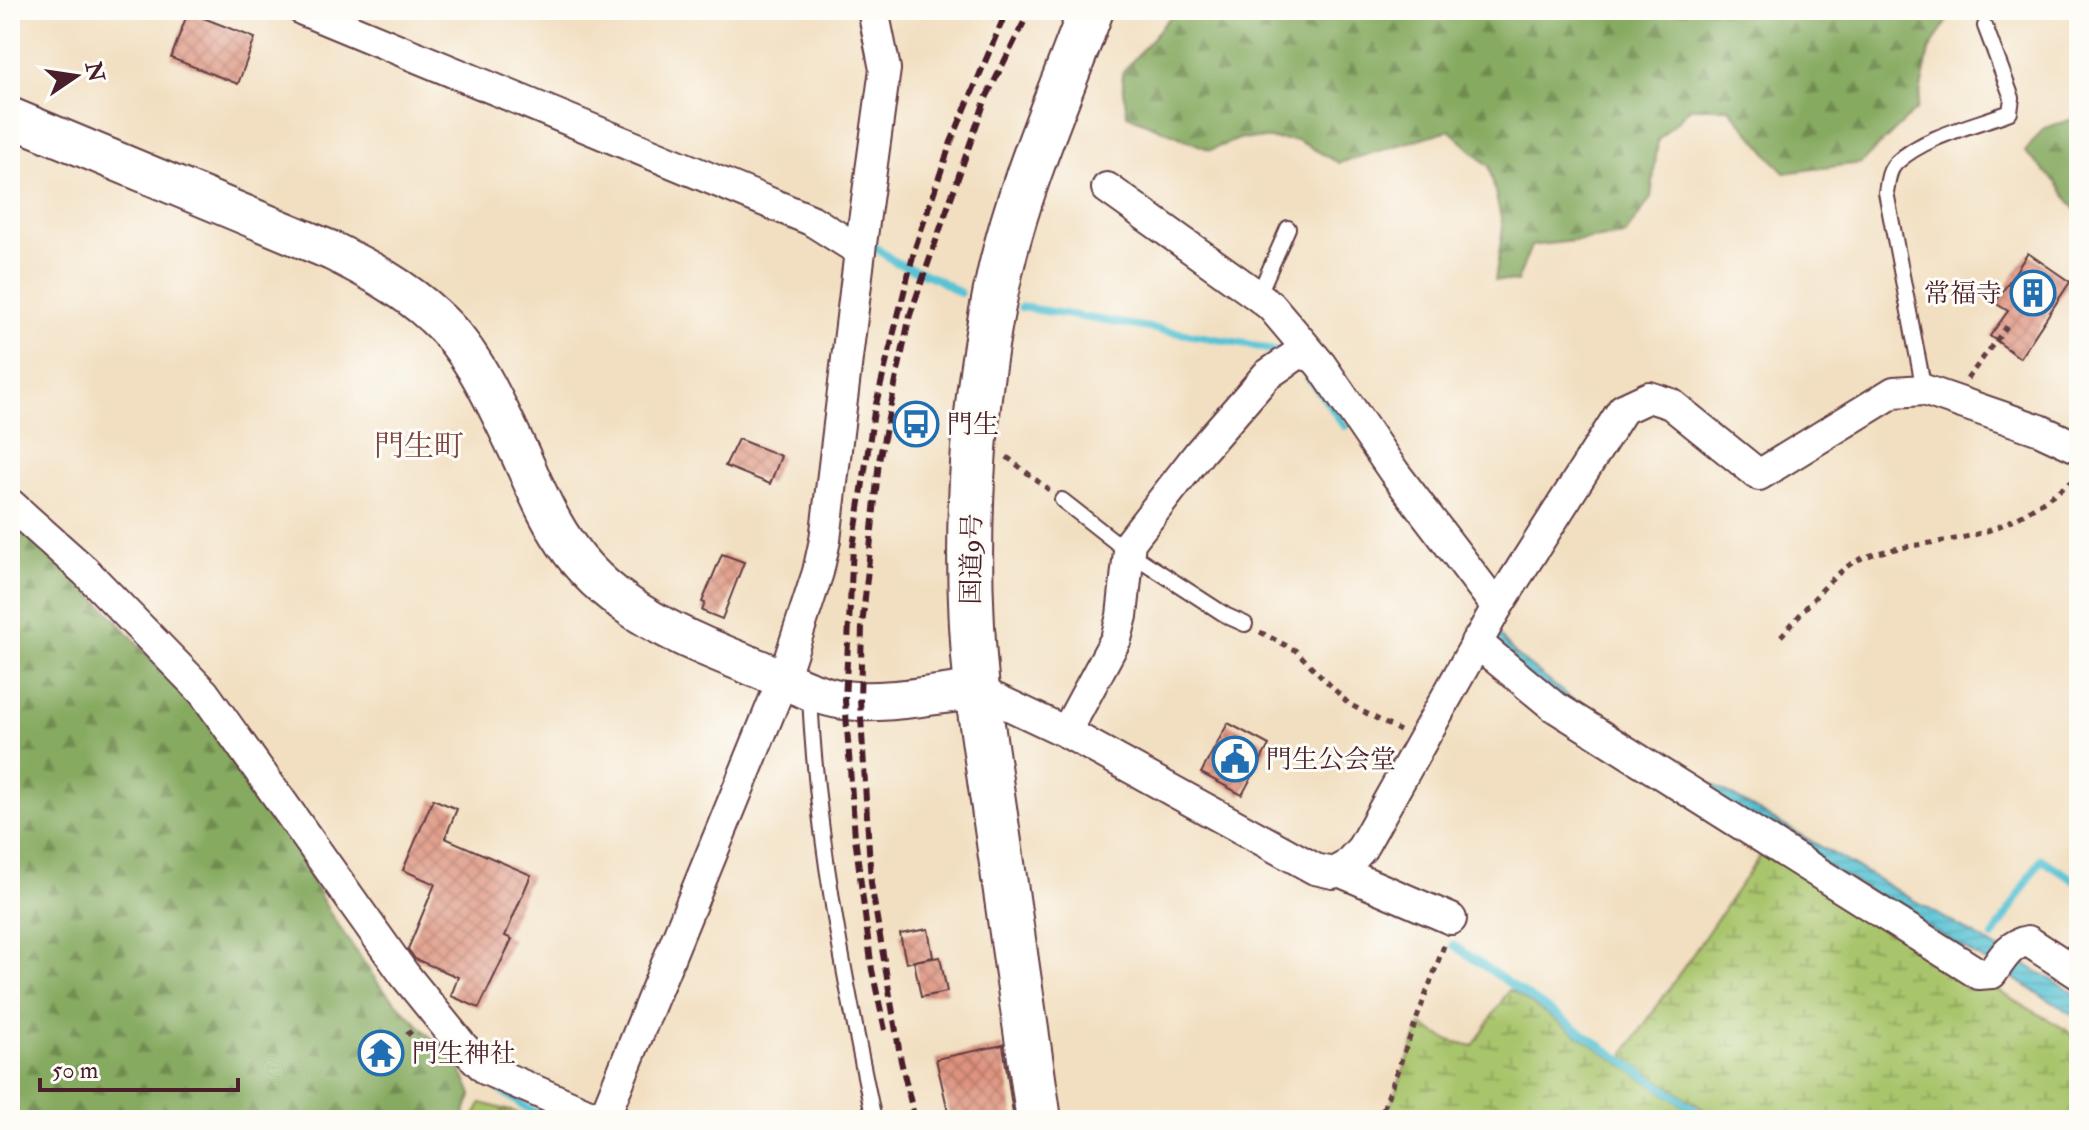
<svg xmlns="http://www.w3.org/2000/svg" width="2089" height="1130" font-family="'IM FELL Double Pica','Noto Serif JP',serif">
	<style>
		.forest { fill: url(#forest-firs); stroke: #686446; stroke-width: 2 }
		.wetland { fill: url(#wetland-marsh); stroke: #7a724c; stroke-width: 2 }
		.cemetery { fill: url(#cemetery-stones); stroke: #7a724c; stroke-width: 2 }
		.water { fill: url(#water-rules); stroke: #527180; stroke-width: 2 }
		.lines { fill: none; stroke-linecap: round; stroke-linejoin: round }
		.stream { stroke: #59c3d4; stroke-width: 8 }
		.building { fill: url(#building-cross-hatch) }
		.service-casing { stroke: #633c42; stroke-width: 18 }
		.minor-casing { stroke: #633c42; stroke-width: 34 }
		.tertiary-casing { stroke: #633c42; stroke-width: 42 }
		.trunk-casing { stroke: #633c42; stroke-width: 48 }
		.path { stroke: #633c42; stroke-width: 5; stroke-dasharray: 6 6; stroke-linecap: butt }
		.service { stroke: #fff; stroke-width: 14 }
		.minor { stroke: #fff; stroke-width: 30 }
		.tertiary { stroke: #fff; stroke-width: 38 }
		.trunk { stroke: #fff; stroke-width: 44 }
		.rail { stroke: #4a1f2b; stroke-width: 6; stroke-dasharray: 12 6; stroke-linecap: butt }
		.labels { text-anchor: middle; stroke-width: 6; stroke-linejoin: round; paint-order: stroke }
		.poi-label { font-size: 26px; fill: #4a1f2b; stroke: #fdfcf7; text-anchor: start }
		.street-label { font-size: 26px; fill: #4a1f2b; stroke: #fdfcf7 }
		.quarter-label { font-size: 30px; fill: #7e4848; stroke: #fdfcf7 }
	</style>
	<defs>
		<pattern id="forest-firs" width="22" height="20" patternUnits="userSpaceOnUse" patternTransform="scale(2)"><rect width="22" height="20" fill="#86aa60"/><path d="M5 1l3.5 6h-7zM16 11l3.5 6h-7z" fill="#708a4f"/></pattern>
		<pattern id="wetland-marsh" width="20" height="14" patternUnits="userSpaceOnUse" patternTransform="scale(2)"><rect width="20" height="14" fill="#a9c56c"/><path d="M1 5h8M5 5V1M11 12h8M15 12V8" fill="none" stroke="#8c9f59"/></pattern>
		<pattern id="cemetery-stones" width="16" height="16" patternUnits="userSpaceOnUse" patternTransform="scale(2)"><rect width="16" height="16" fill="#a9c56c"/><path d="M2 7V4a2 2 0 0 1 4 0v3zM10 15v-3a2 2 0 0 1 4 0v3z" fill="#8c9f59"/></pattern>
		<pattern id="water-rules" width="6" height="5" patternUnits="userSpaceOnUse" patternTransform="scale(2)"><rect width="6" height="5" fill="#59c3d4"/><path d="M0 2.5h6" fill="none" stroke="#4fa7b6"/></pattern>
		<pattern id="building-cross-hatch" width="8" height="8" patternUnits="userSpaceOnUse" patternTransform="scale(2)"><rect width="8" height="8" fill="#de937e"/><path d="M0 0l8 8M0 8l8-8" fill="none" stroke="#b67767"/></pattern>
	</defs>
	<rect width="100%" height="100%" fill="#fdfcf7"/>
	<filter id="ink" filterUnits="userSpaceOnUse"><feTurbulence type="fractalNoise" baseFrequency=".0125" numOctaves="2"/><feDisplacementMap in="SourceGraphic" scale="16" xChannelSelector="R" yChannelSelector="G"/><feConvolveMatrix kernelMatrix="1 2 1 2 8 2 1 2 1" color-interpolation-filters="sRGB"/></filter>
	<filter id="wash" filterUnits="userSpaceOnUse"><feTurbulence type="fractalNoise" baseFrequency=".006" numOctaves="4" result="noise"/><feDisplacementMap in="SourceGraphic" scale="32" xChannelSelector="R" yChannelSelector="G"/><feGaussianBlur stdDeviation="1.8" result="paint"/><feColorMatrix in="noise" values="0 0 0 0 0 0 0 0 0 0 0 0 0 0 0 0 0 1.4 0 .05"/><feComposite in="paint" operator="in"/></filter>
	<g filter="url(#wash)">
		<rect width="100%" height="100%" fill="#f2dfc1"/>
		<g class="forest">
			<polygon points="1176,10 1953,10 1929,51 1917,109 1861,163 1784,173 1729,108 1690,108 1658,140 1651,198 1625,235 1531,246 1517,282 1495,280 1503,227 1489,166 1449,130 1339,163 1297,140 1242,138 1210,150 1127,115 1122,73"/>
			<polygon points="2079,117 2079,215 2056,182 2025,152 2044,128"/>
			<polygon points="10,515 113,616 208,723 287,835 329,912 380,986 459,1066 472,1094 462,1120 10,1120"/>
		</g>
		<g class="wetland">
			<polygon points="1776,853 1984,983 2065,1029 2079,1041 2079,1120 1720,1120 1626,1059 1625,1053 1760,856"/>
			<polygon points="1509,990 1514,992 1704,1120 1385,1120 1421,1025 1448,1040 1473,1046"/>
		</g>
		<polygon class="cemetery" points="481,1103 533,1117 539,1120 473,1120"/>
		<polygon class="water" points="1493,628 1516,655 1570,698 1703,779 2075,993 2079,997 2079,1018 1566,708 1486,639"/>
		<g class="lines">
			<g class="stream">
				<polyline points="869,243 895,262 937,279 960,293"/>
				<polyline points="1021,307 1247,344 1277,352"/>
				<polyline points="1307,375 1345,426"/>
				<polyline points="1993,937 2041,859 2079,883"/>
				<polyline points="1453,945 1710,1120"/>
				<polyline points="500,1090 530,1110 553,1120"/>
			</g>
		</g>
		<g id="blocks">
			<g class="building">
				<polygon points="188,12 255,38 238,84 171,58"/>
				<polygon points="2028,253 2070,282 2020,358 1990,336 2008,311 1995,303"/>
				<polygon points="738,439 781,456 770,484 725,466"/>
				<polygon points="722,554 744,562 722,619 702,611 705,603 702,602"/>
				<polygon points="1228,723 1269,745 1242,795 1201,773"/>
				<polygon points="433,799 457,809 445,838 531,875 505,936 512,939 479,1008 451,996 458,977 415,959 408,949 435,884 403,870"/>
				<polygon points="928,929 933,957 906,963 900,934"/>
				<polygon points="940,957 947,992 921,997 914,961"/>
				<polygon points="1003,1045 1014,1120 950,1120 936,1059"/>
			</g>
		</g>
	</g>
	<g filter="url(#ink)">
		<use href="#blocks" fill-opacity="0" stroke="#633c42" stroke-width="2"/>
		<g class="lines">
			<g class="service-casing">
				<g id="service">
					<polyline points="1258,296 1288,228"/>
					<path d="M1924,390L1886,192C1888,182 1888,171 1896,163C1925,136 1973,126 2010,112L2012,98L1985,26"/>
					<polyline points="1062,500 1127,551 1227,616 1245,624"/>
					<path d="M810,694C816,837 845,980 874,1120"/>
				</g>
			</g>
			<g class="minor-casing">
				<g id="minor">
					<polyline points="303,10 811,220 860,251"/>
					<polyline points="1107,188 1258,296 1271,306 1314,357"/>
					<polyline points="10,504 85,571 204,693 404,974 463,1047 487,1070 603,1120 783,679 818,572 825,540 860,251 885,69 873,10"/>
					<path d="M1476,642L1552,705L1979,974L1992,973C2002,959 2009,944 2028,941L2079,974"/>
					<polyline points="977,690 1066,732 1315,869 1333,873 1346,866 1362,848 1497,607 1623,409 1649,397 1671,404 1759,475 1894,392 1924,390 2040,430 2079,448"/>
					<polyline points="1066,732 1116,639 1122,616 1130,542 1200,452 1267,375 1299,353 1314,357 1321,365 1394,472 1497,607"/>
					<polyline points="1339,871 1451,919"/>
				</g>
			</g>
			<g class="tertiary-casing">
				<path id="tertiary" d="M10,117L332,251C368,269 404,288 434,316C474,351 497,407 520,454C535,487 549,522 571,551C618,615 693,642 764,671C789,682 817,696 844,700C885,705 936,694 977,690"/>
			</g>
			<g class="trunk-casing">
				<path id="trunk" d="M1039,1120L977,690C963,553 970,402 1001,268C1021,181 1060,94 1091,10"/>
			</g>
			<g class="path">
				<polyline points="1967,379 2008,325"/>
				<polyline points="1007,457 1049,490"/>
				<polyline points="1260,632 1295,650 1349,704 1400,731"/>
				<path d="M1781,636C1800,616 1833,572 1856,561C1885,546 1942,544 1977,534C2015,524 2046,499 2079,477"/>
				<polyline points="407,1035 415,1028"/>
				<polyline points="1379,1120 1445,943"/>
			</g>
			<use href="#service" class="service"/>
			<use href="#minor" class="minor"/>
			<use href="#tertiary" class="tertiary"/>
			<use href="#trunk" class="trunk"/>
			<g class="rail">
				<polyline points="885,1030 872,970 855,837 845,700 853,547 874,412 915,248 951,142 1007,10"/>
				<polyline points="915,1120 901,1061 871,883 860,700 862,627 879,461 910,315 986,98 1030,10"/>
			</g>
		</g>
	</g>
	<defs>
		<g id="building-ring" transform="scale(2.3)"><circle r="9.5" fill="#fdfcf7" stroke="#1f6fb2" stroke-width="1.5"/><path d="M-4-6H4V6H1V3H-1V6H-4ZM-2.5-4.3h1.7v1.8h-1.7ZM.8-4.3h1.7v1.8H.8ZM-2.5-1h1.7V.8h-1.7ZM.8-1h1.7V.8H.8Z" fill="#1f6fb2"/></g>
		<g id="bus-ring" transform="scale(2.3)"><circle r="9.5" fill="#fdfcf7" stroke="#1f6fb2" stroke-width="1.5"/><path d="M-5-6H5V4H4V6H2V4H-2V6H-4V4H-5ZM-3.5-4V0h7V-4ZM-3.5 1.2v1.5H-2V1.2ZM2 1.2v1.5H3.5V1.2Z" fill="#1f6fb2"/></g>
		<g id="civic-ring" transform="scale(2.3)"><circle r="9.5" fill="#fdfcf7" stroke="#1f6fb2" stroke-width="1.5"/><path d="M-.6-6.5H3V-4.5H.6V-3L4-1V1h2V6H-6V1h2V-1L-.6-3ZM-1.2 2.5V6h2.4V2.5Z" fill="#1f6fb2"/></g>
		<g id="temple-ring" transform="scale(2.3)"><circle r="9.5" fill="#fdfcf7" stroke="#1f6fb2" stroke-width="1.5"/><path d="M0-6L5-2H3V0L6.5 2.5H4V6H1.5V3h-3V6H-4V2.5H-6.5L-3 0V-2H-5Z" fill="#1f6fb2"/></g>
	</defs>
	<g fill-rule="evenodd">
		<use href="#building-ring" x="2033" y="293"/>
		<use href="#bus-ring" x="916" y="424"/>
		<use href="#civic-ring" x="1235" y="759"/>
		<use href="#temple-ring" x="381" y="1053"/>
	</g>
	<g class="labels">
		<g class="poi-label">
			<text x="2002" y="302" text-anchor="end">常福寺</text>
			<text x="947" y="433">門生</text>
			<text x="1266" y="768">門生公会堂</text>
			<text x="412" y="1062">門生神社</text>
		</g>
		<g class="street-label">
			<text transform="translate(971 559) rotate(-89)" y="9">国道9号</text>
		</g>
		<g class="quarter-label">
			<text x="419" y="456">門生町</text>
		</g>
	</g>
	<rect width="2089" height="1130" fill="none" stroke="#fdfcf7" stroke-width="40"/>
	<g transform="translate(76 76) rotate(77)" stroke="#fdfcf7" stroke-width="6" paint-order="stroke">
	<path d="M0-6L14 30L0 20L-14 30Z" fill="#4a1f2b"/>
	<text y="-12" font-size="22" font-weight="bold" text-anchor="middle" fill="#4a1f2b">N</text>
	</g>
	<path d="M40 1078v12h198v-12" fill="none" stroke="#4a1f2b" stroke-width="4"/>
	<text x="52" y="1078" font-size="24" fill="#4a1f2b" stroke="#fdfcf7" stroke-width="6" paint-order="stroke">50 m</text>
</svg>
